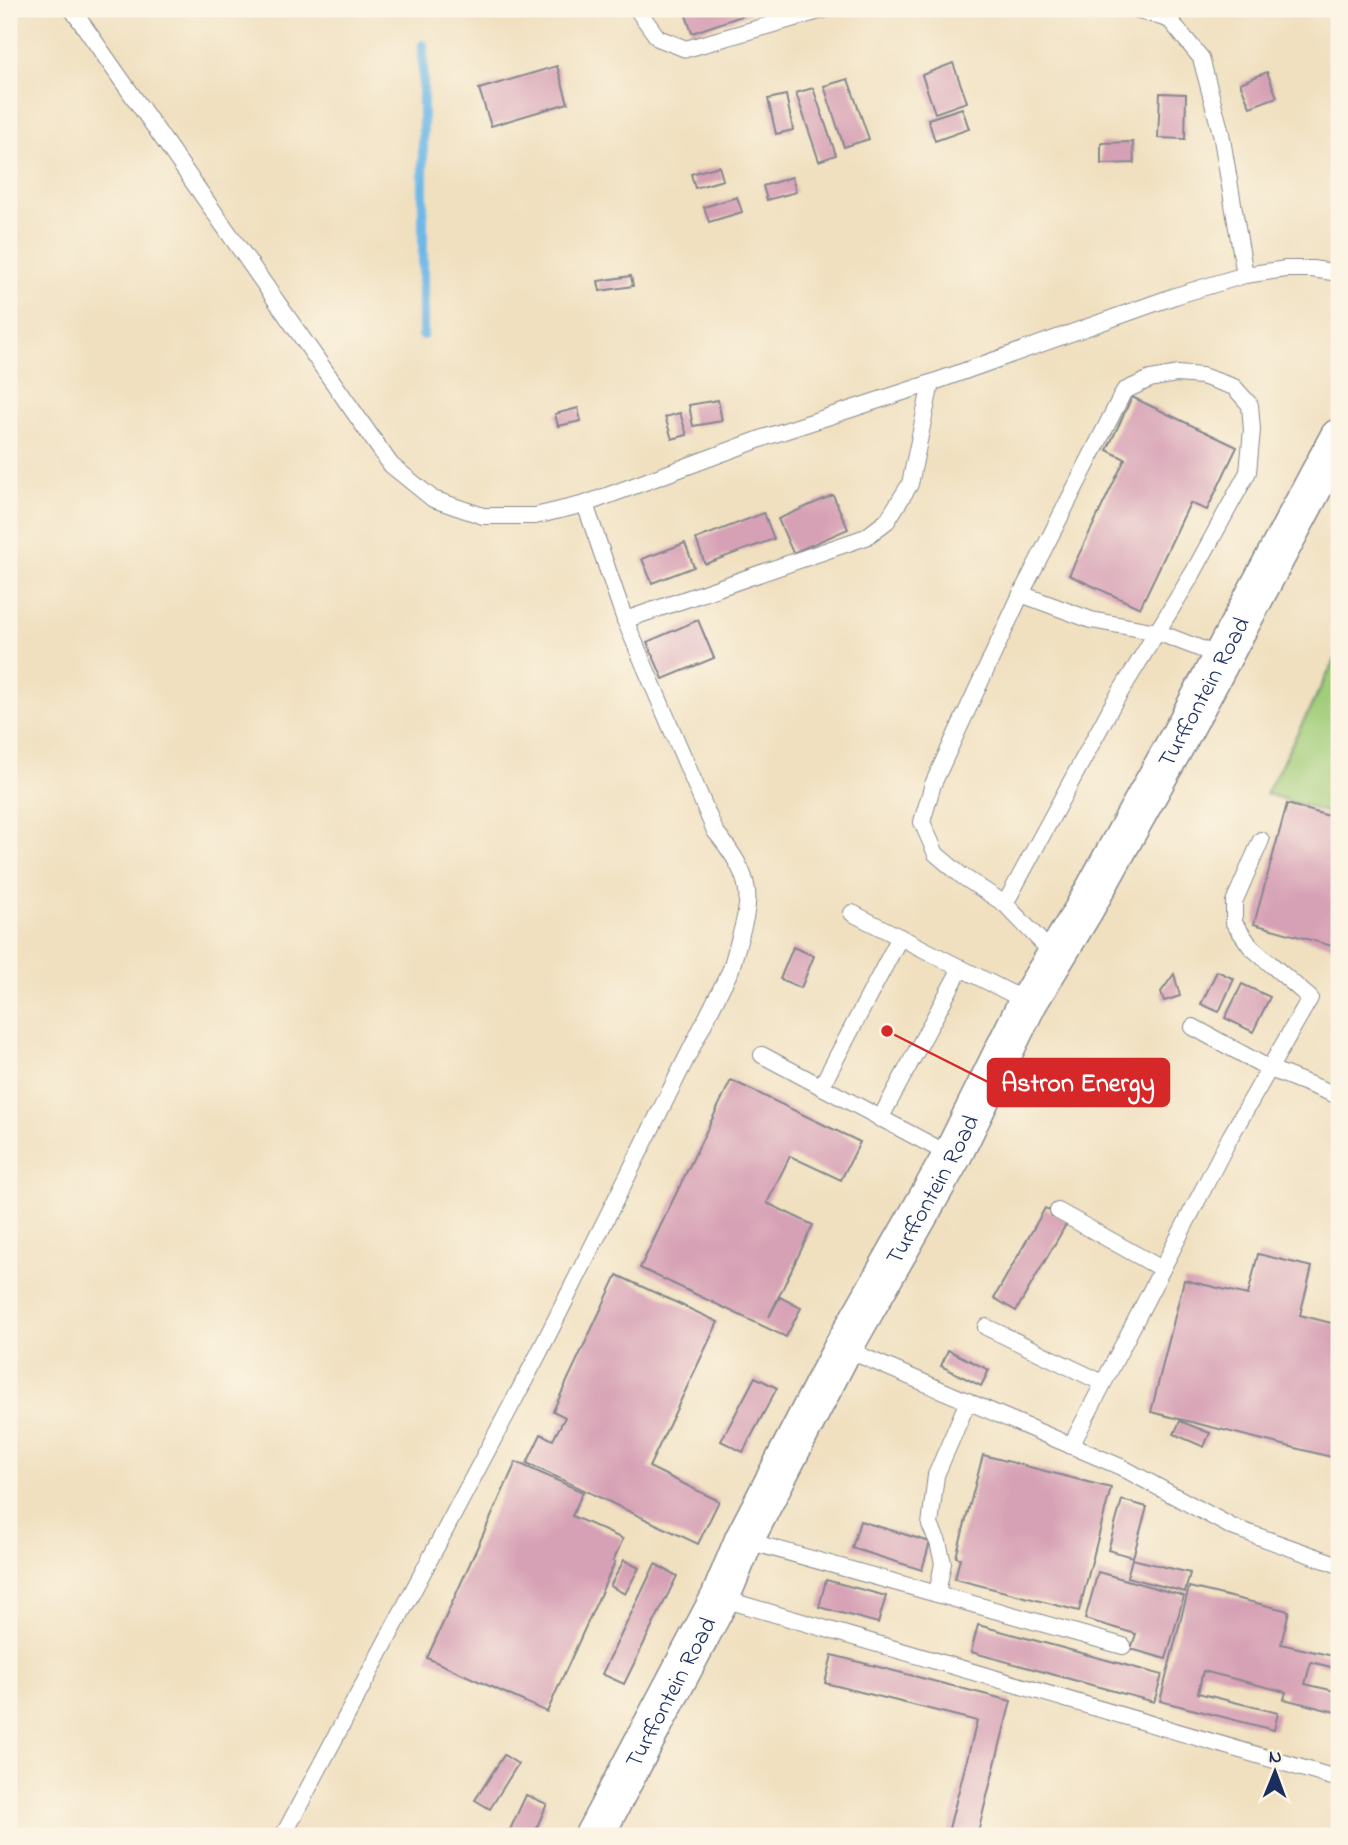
<svg xmlns="http://www.w3.org/2000/svg" width="1348" height="1845" font-family="'Indie Flower',sans-serif">
	<style>
		.green { fill: #a2cd7a; stroke: #5e7e6c; stroke-width: 2 }
		.lines { fill: none; stroke-linecap: round; stroke-linejoin: round }
		.stream { stroke: #6db8e6; stroke-width: 10 }
		.building { fill: #d7a1b5 }
		.service-casing { stroke: #86888f; stroke-width: 18 }
		.tertiary-casing { stroke: #86888f; stroke-width: 41 }
		.service { stroke: #fff; stroke-width: 16 }
		.tertiary { stroke: #fff; stroke-width: 38 }
		.labels { text-anchor: middle; stroke-width: 7; stroke-linejoin: round; paint-order: stroke }
		.street-label { font-size: 24px; fill: #1b2f5e; stroke: #fcf5e5 }
		.leader { fill: none; stroke: #d62828; stroke-width: 2.5 }
		.callout-dot { fill: #d62828; stroke: #fcf5e5; stroke-width: 2.5 }
		.callout { fill: #d62828; stroke: #d62828; stroke-width: 2.5 }
		.callout-label { font-size: 26px; text-anchor: middle; font-weight: bold; fill: #fff }
	</style>
	<rect width="100%" height="100%" fill="#fcf5e5"/>
	<filter id="ink" filterUnits="userSpaceOnUse"><feTurbulence type="fractalNoise" baseFrequency=".0143" numOctaves="2"/><feDisplacementMap in="SourceGraphic" scale="14" xChannelSelector="R" yChannelSelector="G"/><feConvolveMatrix kernelMatrix="1 2 1 2 8 2 1 2 1" color-interpolation-filters="sRGB"/></filter>
	<filter id="wash" filterUnits="userSpaceOnUse"><feTurbulence type="fractalNoise" baseFrequency=".00686" numOctaves="4" result="noise"/><feDisplacementMap in="SourceGraphic" scale="28" xChannelSelector="R" yChannelSelector="G"/><feGaussianBlur stdDeviation="1.57" result="paint"/><feColorMatrix in="noise" values="0 0 0 0 0 0 0 0 0 0 0 0 0 0 0 0 0 1.4 0 .05"/><feComposite in="paint" operator="in"/></filter>
	<g filter="url(#wash)">
		<rect width="100%" height="100%" fill="#f0e0c0"/>
		<polygon class="green" points="1339,652 1339,816 1266,794"/>
		<g class="lines">
			<polyline class="stream" points="423,45 423,335"/>
		</g>
		<g id="blocks">
			<g class="building">
				<polygon points="684,9 762,9 692,33"/>
				<polygon points="953,63 967,102 935,113 922,75"/>
				<polygon points="557,66 568,103 491,126 479,89"/>
				<polygon points="1267,72 1277,97 1250,107 1240,83"/>
				<polygon points="848,79 869,139 844,147 824,86"/>
				<polygon points="813,88 836,155 819,161 796,93"/>
				<polygon points="1160,93 1186,94 1185,139 1158,138"/>
				<polygon points="786,95 793,130 776,134 768,99"/>
				<polygon points="962,108 969,129 935,141 928,119"/>
				<polygon points="1133,142 1134,163 1101,164 1101,143"/>
				<polygon points="719,166 723,180 695,188 691,174"/>
				<polygon points="792,177 796,192 767,200 763,186"/>
				<polygon points="737,197 742,212 709,222 704,207"/>
				<polygon points="631,276 633,286 600,291 598,281"/>
				<polygon points="1132,397 1237,447 1207,510 1190,503 1140,608 1069,575 1125,459 1107,450"/>
				<polygon points="718,400 722,421 693,426 689,405"/>
				<polygon points="578,408 581,421 558,426 555,414"/>
				<polygon points="680,413 687,435 672,439 665,417"/>
				<polygon points="833,495 848,529 793,553 778,519"/>
				<polygon points="764,513 774,539 705,564 696,539"/>
				<polygon points="685,543 694,567 652,583 642,559"/>
				<polygon points="698,620 714,658 663,679 647,642"/>
				<polygon points="1287,804 1339,819 1339,948 1254,924"/>
				<polygon points="793,947 814,956 801,988 780,979"/>
				<polygon points="1217,971 1234,979 1219,1012 1201,1004"/>
				<polygon points="1174,974 1180,996 1164,1001 1161,992"/>
				<polygon points="1242,984 1270,997 1253,1032 1225,1018"/>
				<polygon points="731,1080 860,1142 841,1180 790,1156 767,1203 813,1225 769,1317 780,1297 801,1308 786,1337 640,1268"/>
				<polygon points="1045,1208 1068,1221 1016,1311 994,1298"/>
				<polygon points="1258,1254 1312,1267 1300,1315 1339,1325 1339,1459 1151,1412 1184,1280 1248,1295"/>
				<polygon points="617,1275 718,1322 649,1467 719,1501 698,1544 527,1463 541,1434 553,1440 565,1417 553,1411"/>
				<polygon points="948,1350 989,1370 981,1386 941,1366"/>
				<polygon points="755,1377 777,1388 743,1452 721,1441"/>
				<polygon points="1180,1421 1210,1433 1204,1447 1174,1434"/>
				<polygon points="983,1455 1111,1488 1079,1611 955,1579 960,1558 956,1557"/>
				<polygon points="516,1462 583,1492 572,1516 623,1539 613,1561 615,1562 547,1712 427,1658"/>
				<polygon points="1122,1500 1147,1507 1133,1557 1108,1550"/>
				<polygon points="860,1521 930,1542 922,1570 852,1548"/>
				<polygon points="1132,1559 1190,1573 1185,1592 1127,1577"/>
				<polygon points="624,1560 639,1568 625,1594 610,1586"/>
				<polygon points="655,1564 677,1576 624,1684 602,1674"/>
				<polygon points="1098,1572 1184,1596 1166,1659 1131,1649 1136,1634 1085,1619"/>
				<polygon points="826,1580 886,1596 878,1623 819,1607"/>
				<polygon points="1189,1587 1289,1611 1281,1644 1337,1657 1335,1668 1311,1662 1305,1684 1339,1692 1339,1713 1284,1699 1286,1692 1203,1671 1198,1693 1278,1713 1274,1730 1160,1701"/>
				<polygon points="978,1625 1162,1675 1154,1702 971,1652"/>
				<polygon points="832,1655 1011,1701 977,1836 947,1836 977,1721 825,1683"/>
				<polygon points="504,1755 518,1764 490,1809 475,1800"/>
				<polygon points="526,1795 547,1804 533,1836 507,1836"/>
			</g>
		</g>
	</g>
	<g filter="url(#ink)">
		<use href="#blocks" fill-opacity="0" stroke="#86888f" stroke-width="2"/>
		<g class="lines">
			<g class="service-casing">
				<g id="service">
					<polyline points="72,9 391,465 433,499 483,516 535,516 585,504 766,437 931,383 1175,296 1245,275 1286,269 1312,269 1339,273"/>
					<polyline points="637,9 658,38 686,49 826,9"/>
					<polyline points="1136,9 1170,20 1201,58 1221,133 1245,275"/>
					<polyline points="1021,594 1091,620 1157,632 1222,657"/>
					<polyline points="625,620 866,537 887,521 910,484 931,383"/>
					<polyline points="1005,904 1113,704 1193,573 1248,472 1252,430 1250,405 1234,387 1202,376 1177,374 1150,379 1124,391 1021,594 933,784 922,822 936,854 962,876 1005,904 1055,956"/>
					<polyline points="852,913 1028,1002"/>
					<polyline points="1193,1027 1270,1069 1339,1096"/>
					<polyline points="762,1055 952,1156"/>
					<polyline points="821,1087 900,937"/>
					<polyline points="880,1119 961,968"/>
					<polyline points="1058,1211 1162,1269"/>
					<polyline points="986,1327 1103,1383"/>
					<polyline points="843,1348 1121,1467 1232,1527 1339,1565"/>
					<polyline points="1071,1446 1230,1137 1310,998 1251,947 1234,923 1234,902 1261,840"/>
					<polyline points="744,1540 1123,1646"/>
					<polyline points="937,1594 943,1563 938,1542 930,1525 936,1475 968,1401"/>
					<polyline points="720,1598 1339,1779"/>
					<path d="M283,1836L539,1353L731,969C749,902 762,889 715,831L625,620L585,504"/>
				</g>
			</g>
			<g class="tertiary-casing">
				<g id="tertiary">
					<path id="s1" d="M594,1836L720,1598L744,1540L843,1348L952,1156L1028,1002L1083,911L1186,725L1339,438"/>
				</g>
			</g>
			<use href="#service" class="service"/>
			<use href="#tertiary" class="tertiary"/>
		</g>
	</g>
	<g class="labels">
		<g class="street-label">
			<text dy="8" stroke="none"><textPath href="#s1" startOffset="1297">Turffontein Road</textPath></text>
			<text dy="8" stroke="none"><textPath href="#s1" startOffset="730">Turffontein Road</textPath></text>
			<text dy="8" stroke="none"><textPath href="#s1" startOffset="163">Turffontein Road</textPath></text>
		</g>
	</g>
	<path class="leader" d="M887 1031L988 1082"/>
	<circle class="callout-dot" cx="887" cy="1031" r="7"/>
	<rect class="callout" x="988" y="1059" width="181" height="47" rx="7"/>
	<g class="callout-label">
		<text x="1078" y="1091">Astron Energy</text>
	</g>
	<rect width="1348" height="1845" fill="none" stroke="#fcf5e5" stroke-width="35"/>
	<g transform="translate(1275 1772) rotate(1)" stroke="#fcf5e5" stroke-width="5" paint-order="stroke">
	<path d="M0-5L12 26L0 18L-12 26Z" fill="#1b2f5e"/>
	<text y="-10" font-size="19" font-weight="bold" text-anchor="middle" fill="#1b2f5e">N</text>
	</g>
</svg>
